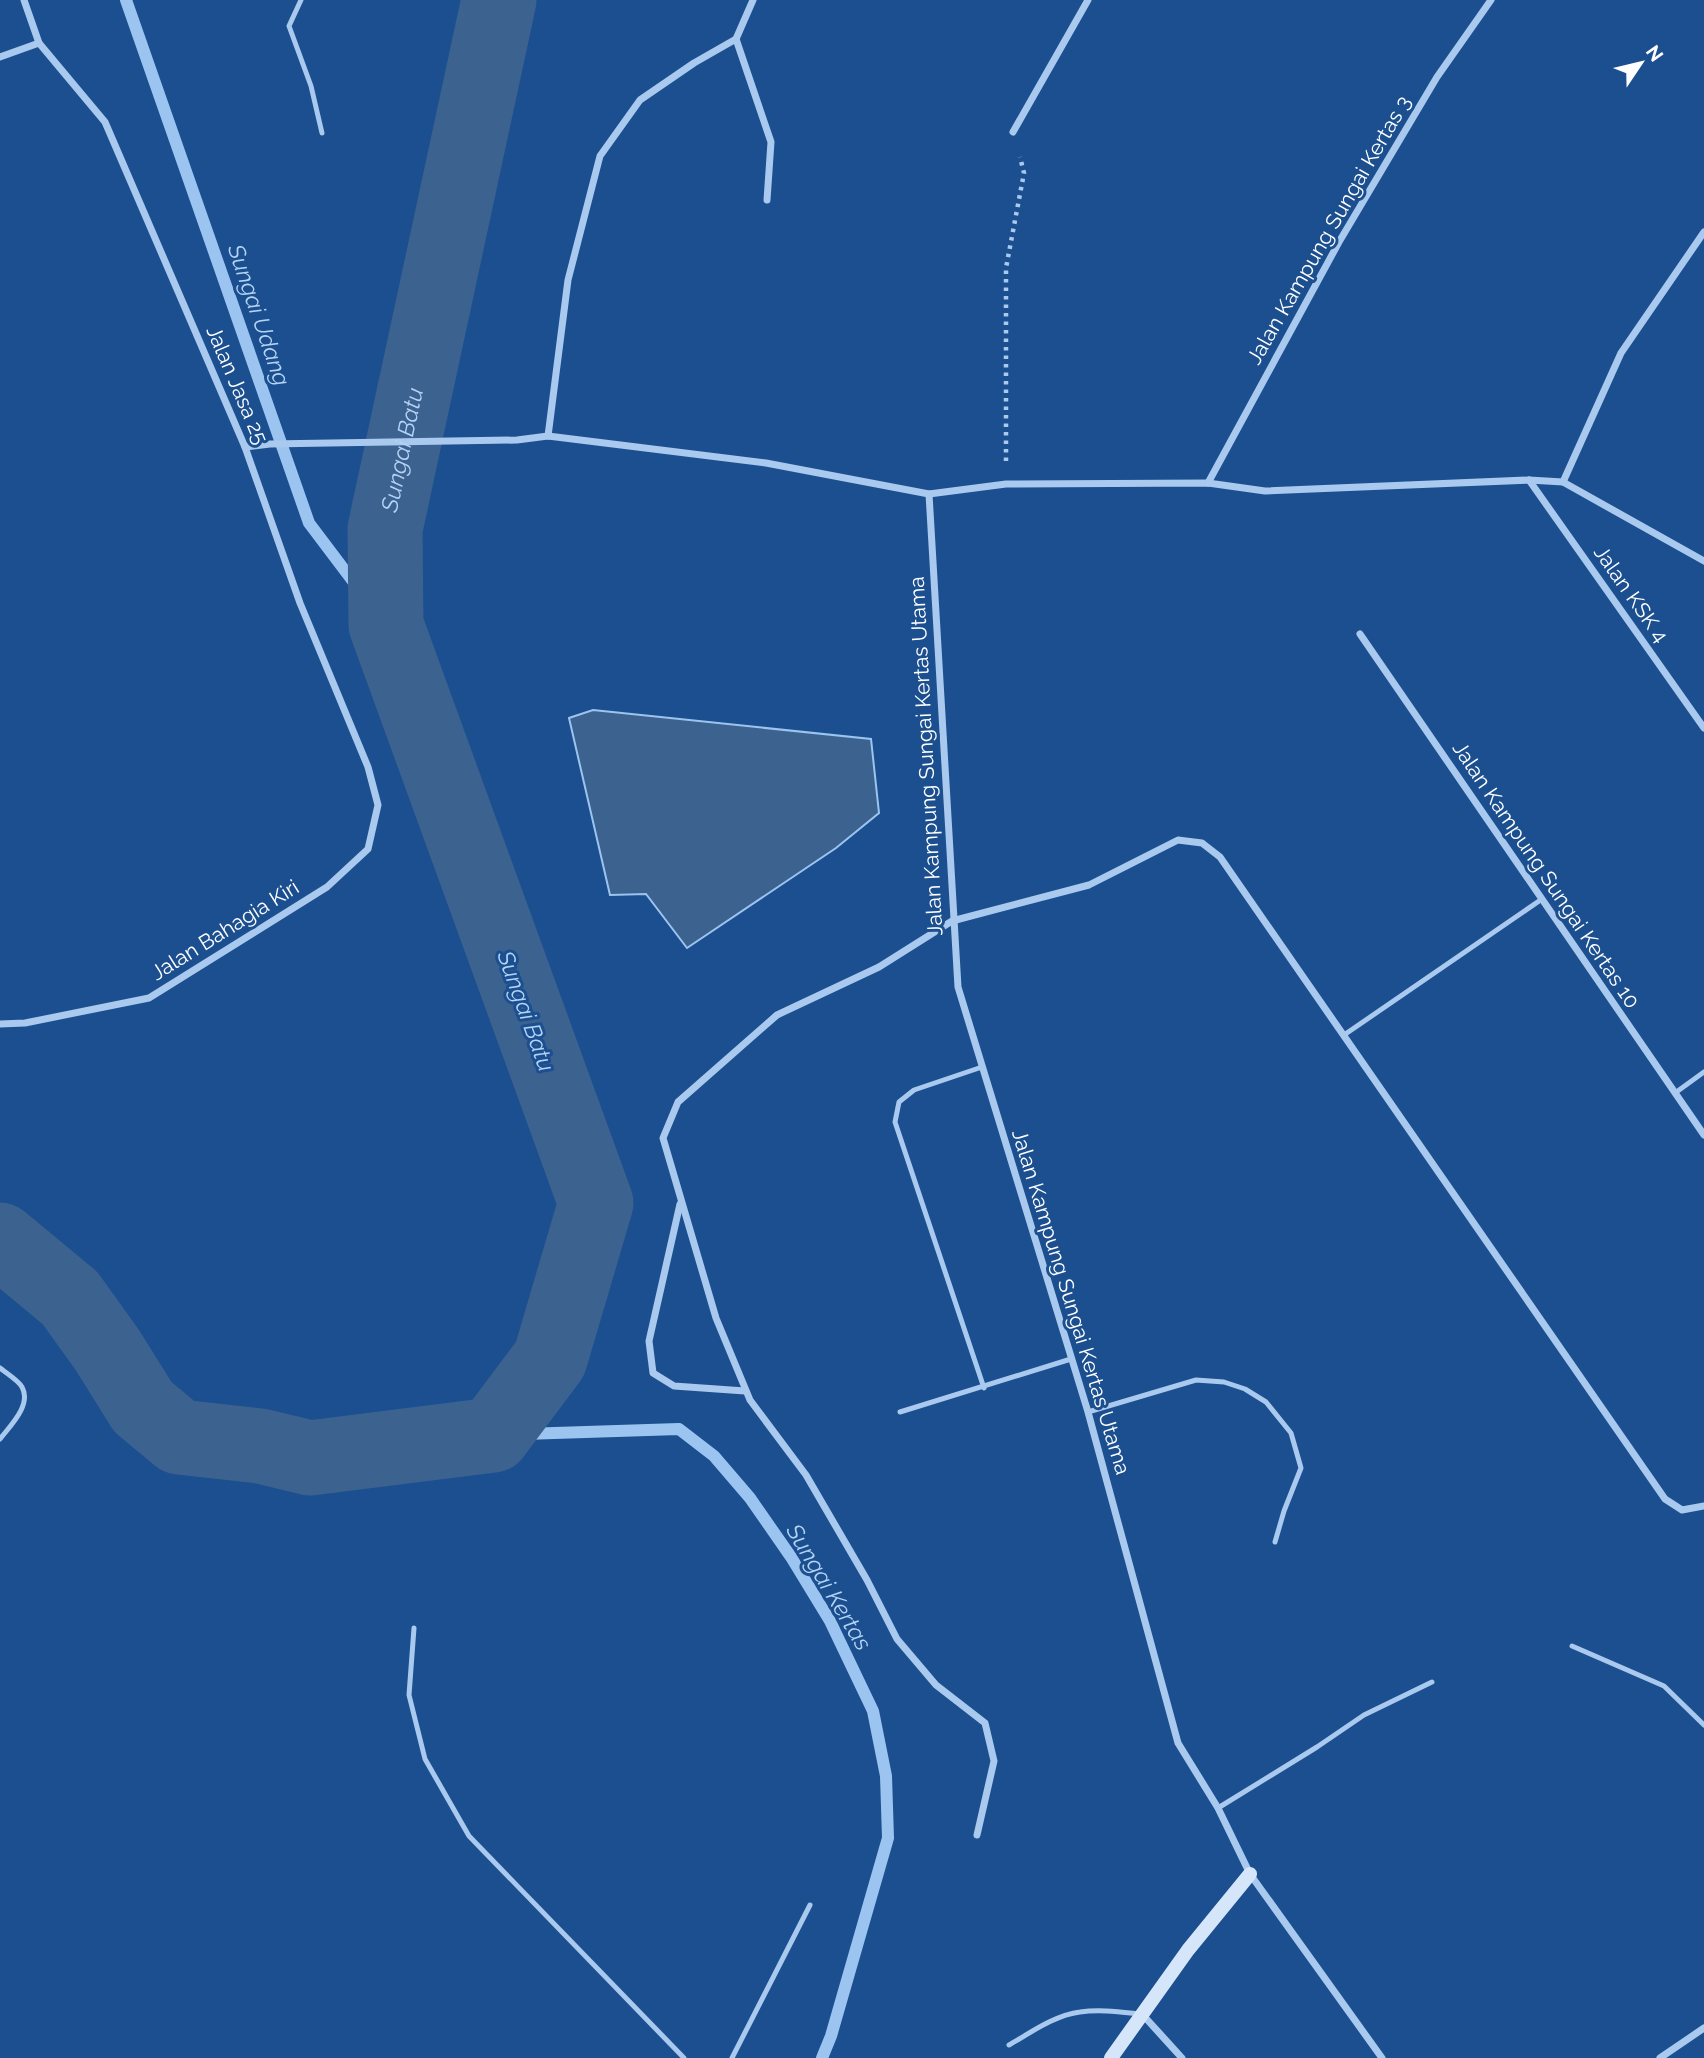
<svg xmlns="http://www.w3.org/2000/svg" width="1704" height="2058" font-family="Raleway,sans-serif">
	<style>
		.water { fill: #3c6290; stroke: #9cc4f0; stroke-width: 2 }
		.lines { fill: none; stroke-linecap: round; stroke-linejoin: round }
		.stream { stroke: #9cc4f0; stroke-width: 12 }
		.river { stroke: #3c6290; stroke-width: 75 }
		.path { stroke: #a9c9ee; stroke-width: 4.5; stroke-dasharray: 3.5 5; stroke-linecap: butt }
		.lane { stroke: #a9c9ee; stroke-width: 5 }
		.street { stroke: #a9c9ee; stroke-width: 7 }
		.secondary { stroke: #d6e6fa; stroke-width: 14 }
		.labels { text-anchor: middle; stroke-width: 6; stroke-linejoin: round; paint-order: stroke }
		.street-label { font-size: 21px; fill: #fff; stroke: #1b4f8f }
		.water-label { font-size: 23px; font-style: italic; fill: #b5d3f5; stroke: #1b4f8f }
	</style>
	<rect width="100%" height="100%" fill="#1b4f8f"/>
	<polygon class="water" points="593,710 871,739 879,813 836,848 687,948 646,894 610,895 569,718"/>
	<g class="lines">
		<g class="stream">
			<polyline points="126,0 309,523 386,625"/>
			<polyline points="493,1435 679,1429 714,1456 750,1498 791,1557 830,1621 873,1711 886,1776 888,1838 831,2036 822,2058"/>
		</g>
		<path class="river" id="s1" d="M0,1240L70,1298L108,1351L143,1407L179,1437L260,1446L310,1458L493,1435L550,1359L596,1203L386,625L385,529L499,0"/>
		<polyline class="path" points="1006,461 1006,268 1024,173 1020,157"/>
		<g class="lane">
			<polyline points="301,0 289,26 311,86 322,133"/>
			<polyline points="1344,1035 1542,899"/>
			<polyline points="982,1067 914,1090 899,1102 895,1122 984,1388"/>
			<polyline points="1675,1093 1704,1072"/>
			<path d="M0,1368C6,1373 18,1380 22,1387C32,1405 10,1426 0,1439"/>
			<polyline points="900,1412 1071,1359"/>
			<polyline points="1088,1412 1196,1380 1224,1382 1245,1389 1266,1402 1291,1433 1301,1468 1284,1511 1275,1542"/>
			<polyline points="414,1628 409,1695 425,1759 469,1836 684,2058"/>
			<polyline points="1572,1646 1664,1686 1704,1725"/>
			<polyline points="1218,1808 1317,1747 1364,1715 1432,1682"/>
			<path d="M1009,2045C1030,2033 1055,2015 1080,2012C1100,2009 1121,2012 1141,2014"/>
			<polyline points="732,2058 810,1905"/>
		</g>
		<g class="street">
			<polyline points="753,0 736,39 771,142 767,200"/>
			<polyline points="0,57 39,43"/>
			<polyline points="1013,132 1088,0"/>
			<polyline points="548,436 568,280 600,156 640,100 694,63 736,39"/>
			<polyline points="245,447 270,444 517,440 548,436 766,463 929,494 1006,484 1208,483 1265,491 1529,480 1563,482 1704,561"/>
			<polyline points="1529,480 1704,728"/>
			<polyline points="1563,482 1621,353 1704,232"/>
			<polyline points="1208,483 1339,242 1437,77 1491,0"/>
			<polyline points="929,494 958,987 1088,1412 1178,1743 1218,1808 1250,1874 1382,2058"/>
			<polyline points="1360,634 1704,1135"/>
			<polyline points="0,1024 25,1023 149,998 327,887 368,849 378,805 368,767 300,603 245,447 105,122 39,43 24,0"/>
			<polyline points="680,1204 649,1341 653,1373 674,1386 745,1391"/>
			<polyline points="977,1835 994,1761 985,1723 936,1685 897,1639 867,1580 806,1475 750,1400 716,1318 663,1138 678,1102 777,1015 879,967 952,921 1089,885 1178,840 1202,843 1220,857 1665,1499 1682,1510 1704,1506"/>
			<polyline points="1142,2014 1182,2058"/>
			<polyline points="1660,2058 1704,2028"/>
		</g>
		<polyline class="secondary" points="1111,2058 1188,1950 1250,1874"/>
	</g>
	<g class="labels">
		<g class="street-label">
			<text transform="translate(1329 230) rotate(-60)" y="7">Jalan Kampung Sungai Kertas 3</text>
			<text transform="translate(237 385) rotate(67)" y="7">Jalan Jasa 25</text>
			<text transform="translate(1631 594) rotate(55)" y="7">Jalan KSK 4</text>
			<text transform="translate(926 756) rotate(-93)" y="7">Jalan Kampung Sungai Kertas Utama</text>
			<text transform="translate(1546 875) rotate(56)" y="7">Jalan Kampung Sungai Kertas 10</text>
			<text transform="translate(225 930) rotate(-32)" y="7">Jalan Bahagia Kiri</text>
			<text transform="translate(1071 1302) rotate(73)" y="7">Jalan Kampung Sungai Kertas Utama</text>
		</g>
		<g class="water-label">
			<text transform="translate(259 315) rotate(71)" y="8">Sungai Udang</text>
			<text dy="8" stroke="none"><textPath href="#s1" startOffset="1636">Sungai Batu</textPath></text>
			<text transform="translate(526 1011) rotate(70)" y="8">Sungai Batu</text>
			<text transform="translate(829 1587) rotate(59)" y="8">Sungai Kertas</text>
		</g>
	</g>
	<g transform="translate(1641 63) rotate(55)" stroke="#1b4f8f" stroke-width="5" paint-order="stroke">
	<path d="M0-5L12 26L0 18L-12 26Z" fill="#ffffff"/>
	<text y="-10" font-size="19" font-weight="bold" text-anchor="middle" fill="#ffffff">N</text>
	</g>
</svg>
